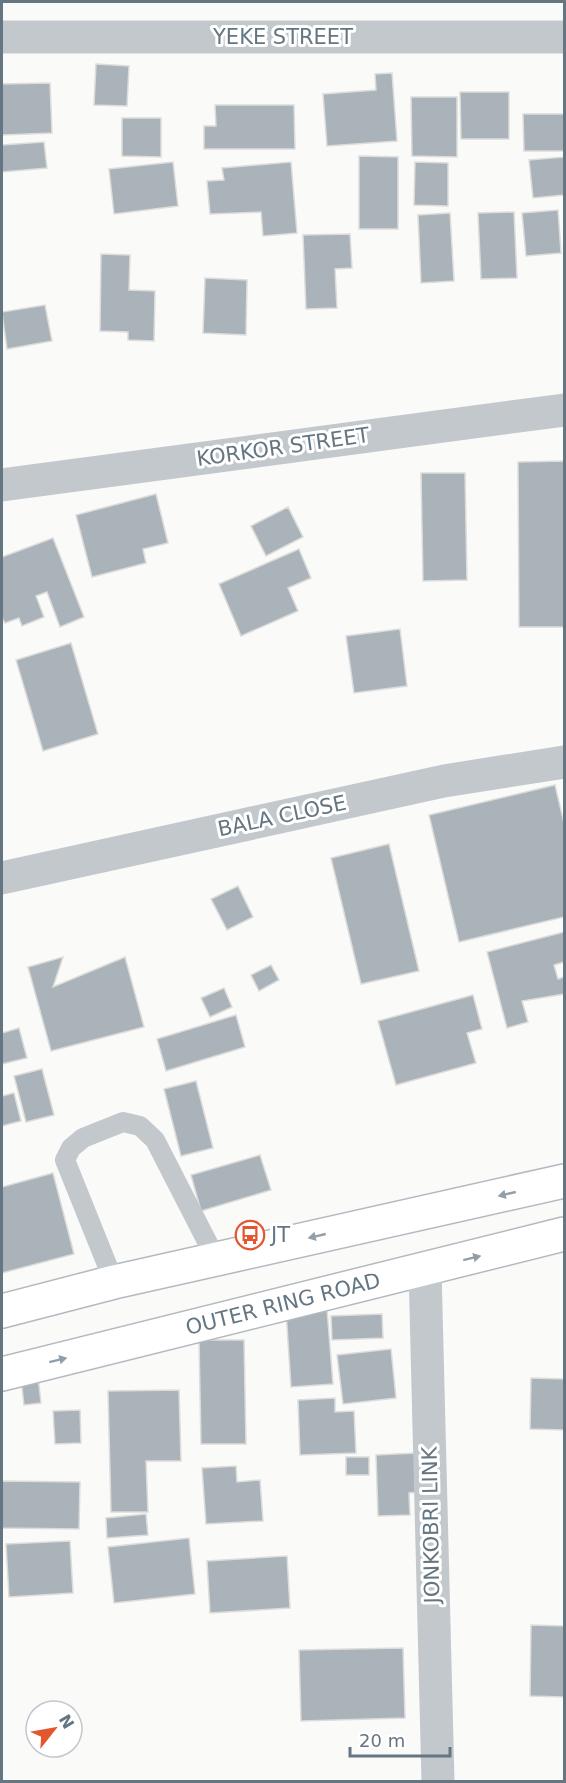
<svg xmlns="http://www.w3.org/2000/svg" width="566" height="1783" font-family="'DejaVu Sans',sans-serif">
	<style>
		.building { fill: #aab3b9; stroke: #dcdcda; stroke-width: 1.5 }
		.lines { fill: none; stroke-linecap: round; stroke-linejoin: round }
		.secondary-casing { stroke: #b3babf; stroke-width: 36 }
		.service { stroke: #c3c8cc; stroke-width: 20 }
		.minor { stroke: #c3c8cc; stroke-width: 33 }
		.secondary { stroke: #fff; stroke-width: 33 }
		.oneway { fill: #939fa8 }
		.labels { text-anchor: middle; stroke-width: 6; stroke-linejoin: round; paint-order: stroke }
		.street-label { font-size: 21px; fill: #657683; stroke: #fff }
		.poi-label { font-size: 21px; fill: #657683; stroke: #fff; text-anchor: start }
	</style>
	<rect width="100%" height="100%" fill="#fafaf8"/>
	<g class="building">
		<polygon points="96,64 129,66 127,106 94,105"/>
		<polygon points="392,73 397,141 327,146 323,94 376,90 375,74"/>
		<polygon points="50,83 52,133 2,135 2,84"/>
		<polygon points="460,92 509,92 509,139 461,139"/>
		<polygon points="411,97 457,97 457,157 412,156"/>
		<polygon points="215,105 294,105 295,149 204,149 204,126 216,126"/>
		<polygon points="523,114 564,114 564,151 524,151"/>
		<polygon points="122,118 161,118 161,157 122,156"/>
		<polygon points="44,142 47,168 2,172 2,145"/>
		<polygon points="359,156 398,157 398,229 359,229"/>
		<polygon points="564,157 564,195 533,198 529,160"/>
		<polygon points="173,162 178,206 114,214 109,169"/>
		<polygon points="291,162 297,233 263,236 261,212 210,214 207,181 224,180 222,168"/>
		<polygon points="415,162 448,163 448,206 414,205"/>
		<polygon points="558,210 561,253 526,256 522,213"/>
		<polygon points="514,212 517,278 481,279 478,213"/>
		<polygon points="450,213 454,281 421,283 418,215"/>
		<polygon points="350,234 352,268 335,269 337,308 306,309 303,235"/>
		<polygon points="101,254 130,255 129,290 155,291 154,341 128,340 128,332 100,331"/>
		<polygon points="205,278 247,280 246,335 203,333"/>
		<polygon points="45,305 52,341 7,349 2,312"/>
		<polygon points="564,461 564,627 519,627 518,462"/>
		<polygon points="421,473 465,473 467,580 423,581"/>
		<polygon points="156,494 168,543 143,549 146,563 92,577 76,515"/>
		<polygon points="288,507 303,537 266,556 251,526"/>
		<polygon points="53,538 84,617 60,627 47,592 36,596 44,617 22,626 19,618 5,623 2,618 2,557"/>
		<polygon points="299,549 311,578 288,588 298,611 241,636 219,584"/>
		<polygon points="400,629 407,686 354,693 346,636"/>
		<polygon points="71,643 98,734 43,751 16,660"/>
		<polygon points="555,785 564,823 564,917 459,942 429,815"/>
		<polygon points="389,844 419,971 361,984 331,858"/>
		<polygon points="238,886 253,917 227,930 211,899"/>
		<polygon points="564,932 564,962 554,965 558,979 564,977 564,994 522,1001 528,1022 507,1028 487,952"/>
		<polygon points="63,957 53,987 125,957 144,1027 51,1051 28,967"/>
		<polygon points="271,965 279,980 259,991 251,975"/>
		<polygon points="224,988 232,1007 210,1017 201,998"/>
		<polygon points="473,995 482,1029 467,1033 476,1063 396,1085 378,1021"/>
		<polygon points="236,1015 245,1047 166,1071 157,1039"/>
		<polygon points="19,1028 27,1058 2,1064 2,1033"/>
		<polygon points="42,1069 54,1115 26,1122 14,1076"/>
		<polygon points="196,1081 213,1148 181,1156 164,1089"/>
		<polygon points="14,1093 21,1121 2,1126 2,1096"/>
		<polygon points="260,1155 271,1190 201,1211 191,1175"/>
		<polygon points="53,1173 74,1254 2,1273 2,1187"/>
		<polygon points="327,1309 333,1384 291,1387 286,1311"/>
		<polygon points="382,1314 383,1338 332,1340 331,1316"/>
		<polygon points="199,1340 244,1340 246,1444 201,1444"/>
		<polygon points="391,1349 396,1398 343,1404 337,1355"/>
		<polygon points="38,1377 41,1403 24,1405 21,1379"/>
		<polygon points="531,1378 564,1379 564,1430 530,1429"/>
		<polygon points="179,1390 181,1461 146,1461 148,1512 111,1512 108,1391"/>
		<polygon points="335,1398 335,1412 354,1411 356,1453 300,1455 298,1400"/>
		<polygon points="80,1410 81,1443 55,1444 53,1411"/>
		<polygon points="417,1453 419,1492 409,1493 410,1515 378,1516 376,1455"/>
		<rect x="346" y="1457" width="23" height="18"/>
		<polygon points="236,1466 237,1482 260,1480 263,1521 206,1524 202,1468"/>
		<polygon points="2,1481 80,1482 79,1529 2,1528"/>
		<polygon points="146,1514 148,1535 107,1538 106,1518"/>
		<polygon points="189,1538 195,1594 114,1603 108,1547"/>
		<polygon points="70,1541 73,1593 9,1597 6,1544"/>
		<polygon points="287,1556 290,1608 210,1613 207,1561"/>
		<polygon points="531,1625 564,1626 564,1697 530,1696"/>
		<polygon points="403,1648 405,1718 301,1721 299,1650"/>
	</g>
	<g class="lines">
		<g class="secondary-casing">
			<g id="secondary">
				<polyline points="2,1311 114,1282 564,1181"/>
				<polyline points="2,1374 564,1234"/>
			</g>
		</g>
		<polyline class="service" points="114,1282 65,1160 71,1148 83,1138 123,1122 140,1126 155,1140 216,1259"/>
		<g class="minor">
			<polyline points="2,37 564,37"/>
			<polyline points="2,485 564,410"/>
			<polyline points="2,878 444,781 564,762"/>
			<polyline points="425,1269 438,1782"/>
		</g>
		<use href="#secondary" class="secondary"/>
	</g>
	<defs><path id="oneway-solid" d="M-6-.8H1V-3.2L6.5 0L1 3.2V.8H-6Z" transform="scale(1.5)"/></defs>
	<g class="oneway">
		<use href="#oneway-solid" transform="translate(507 1194) rotate(167)"/>
		<use href="#oneway-solid" transform="translate(317 1236) rotate(167)"/>
		<use href="#oneway-solid" transform="translate(472 1258) rotate(-14)"/>
		<use href="#oneway-solid" transform="translate(58 1360) rotate(-14)"/>
	</g>
	<defs>
		<g id="bus-ring" transform="scale(1.5)"><circle r="9.5" fill="#fff" stroke="#e4572e" stroke-width="1.5"/><path d="M-5-6H5V4H4V6H2V4H-2V6H-4V4H-5ZM-3.5-4V0h7V-4ZM-3.5 1.2v1.5H-2V1.2ZM2 1.2v1.5H3.5V1.2Z" fill="#e4572e"/></g>
	</defs>
	<g fill-rule="evenodd">
		<use href="#bus-ring" x="250" y="1235"/>
	</g>
	<g class="labels">
		<g class="street-label">
			<text x="283" y="44">YEKE STREET</text>
			<text transform="translate(283 447) rotate(-8)" y="7">KORKOR STREET</text>
			<text transform="translate(282 816) rotate(-12)" y="7">BALA CLOSE</text>
			<text transform="translate(283 1304) rotate(-14)" y="7">OUTER RING ROAD</text>
			<text transform="translate(431 1525) rotate(-91)" y="7">JONKOBRI LINK</text>
		</g>
		<g class="poi-label">
			<text x="271" y="1242">JT</text>
		</g>
	</g>
	<rect width="566" height="1783" fill="none" stroke="#657683" stroke-width="6"/>
	<g transform="translate(54 1729) rotate(59)"><circle r="28" fill="#ffffff" stroke="#c1c8cd" stroke-width="1.5"/>
	<path d="M0-4.5L10 22L0 15L-10 22Z" fill="#e4572e"/>
	<text y="-9" font-size="16" font-weight="bold" text-anchor="middle" fill="#657683">N</text>
	</g>
	<path d="M350 1747v9h100v-9" fill="none" stroke="#657683" stroke-width="3"/>
	<text x="359" y="1747" font-size="18" fill="#657683" stroke="#ffffff" stroke-width="4.5" paint-order="stroke">20 m</text>
</svg>
